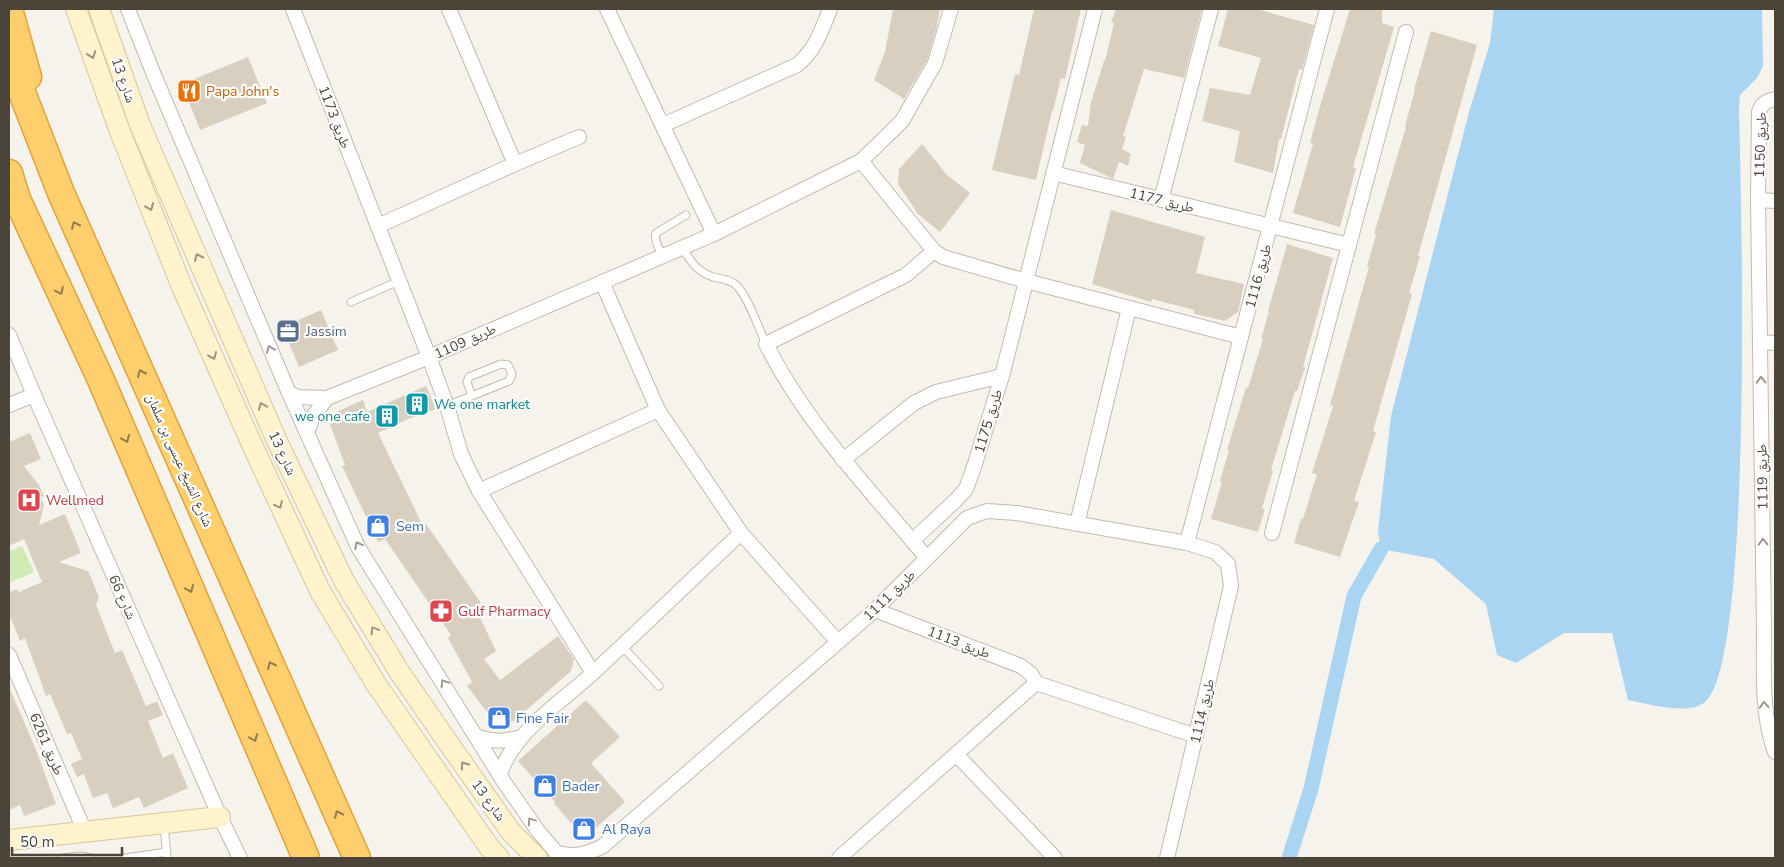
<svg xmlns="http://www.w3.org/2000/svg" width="1784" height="867" font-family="'Nunito Sans','Noto Naskh Arabic',sans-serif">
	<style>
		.green { fill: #d2eab5 }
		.water { fill: #a9d4f2 }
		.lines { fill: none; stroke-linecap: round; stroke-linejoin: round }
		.canal { stroke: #a9d4f2; stroke-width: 15 }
		.building { fill: #d8cfc1 }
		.lane-casing { stroke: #c2bbae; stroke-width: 9 }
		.street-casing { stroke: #c2bbae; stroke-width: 16 }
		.secondary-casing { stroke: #d6c79b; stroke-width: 22 }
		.highway-casing { stroke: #e0a43c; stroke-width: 29 }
		.lane { stroke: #fff; stroke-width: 7 }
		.street { stroke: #fff; stroke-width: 14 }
		.secondary { stroke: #fff3cd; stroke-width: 20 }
		.highway { stroke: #ffcf6e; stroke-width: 26 }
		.oneway { stroke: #9c937c }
		.oneway2 { stroke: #937c4e }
		.oneway3 { stroke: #9c9892 }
		.labels { text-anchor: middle; stroke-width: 4.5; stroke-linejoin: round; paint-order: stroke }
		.street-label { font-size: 14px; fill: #4b4439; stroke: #fff }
		.food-label { font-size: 14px; fill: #c56008; stroke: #fff; text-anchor: start }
		.service-label { font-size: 14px; fill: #4e5e75; stroke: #fff; text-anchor: start }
		.culture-label { font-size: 14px; fill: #0d838f; stroke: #fff; text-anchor: start }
		.health-label { font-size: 14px; fill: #be3a42; stroke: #fff; text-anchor: start }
		.shop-label { font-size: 14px; fill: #366cbe; stroke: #fff; text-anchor: start }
	</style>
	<rect width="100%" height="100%" fill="#f6f3ec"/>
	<polygon class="green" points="22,546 34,572 9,583 9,551"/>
	<path class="water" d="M1494,9H1762L1763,66L1757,78L1740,95L1739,109C1741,192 1754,662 1705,702C1688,716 1649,704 1628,700L1612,633H1564L1516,663L1497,655L1486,604L1434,559L1381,549L1378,531L1391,416L1469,112L1490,43Z"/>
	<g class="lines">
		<polyline class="canal" points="1289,858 1311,789 1354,596 1381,549"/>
	</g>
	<g class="building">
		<polygon points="893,9 940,9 936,30 927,60 904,99 874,80 885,52"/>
		<polygon points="1034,9 1081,9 1065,79 1061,78 1053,111 1052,111 1036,180 992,170 1015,74 1019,75"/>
		<polygon points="1116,9 1202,9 1184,78 1144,69 1123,136 1126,137 1122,149 1131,154 1128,166 1119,162 1113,179 1080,163 1085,145 1077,142 1082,125 1088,126 1091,102 1104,61 1105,61 1114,23 1111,22"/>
		<polygon points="1228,9 1257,9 1314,25 1302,70 1299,69 1281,139 1279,139 1273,173 1234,162 1240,131 1202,121 1210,88 1250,95 1261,58 1218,46"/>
		<polygon points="1350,9 1382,9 1382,23 1394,27 1363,133 1353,167 1356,168 1340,227 1293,213 1313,144 1310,143 1320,106"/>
		<polygon points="1431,31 1477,45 1418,256 1420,256 1409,293 1412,294 1373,431 1376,432 1354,501 1359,502 1340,557 1294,543 1301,519 1303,519 1317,474 1312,473 1333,406 1330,405 1369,267 1367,266 1376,235 1374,234 1406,127 1405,126 1415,90 1414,90"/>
		<polygon points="248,57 267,103 200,130 182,84"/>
		<polygon points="922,144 947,175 970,193 940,232 918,214 898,184 899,169"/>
		<polygon points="1111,210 1205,237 1196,273 1244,284 1238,312 1225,321 1194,314 1194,310 1152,299 1151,302 1092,284"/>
		<polygon points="1287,244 1333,258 1303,367 1305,368 1297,391 1295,391 1271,470 1273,471 1262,508 1265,509 1258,532 1211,519 1222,482 1220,481 1229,450 1227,450 1246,387 1248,388 1263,339 1261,339 1269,311 1268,311"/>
		<polygon points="321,310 338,350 299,367 282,327"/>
		<polygon points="426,386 436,409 408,419 378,433 423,526 426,524 481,603 475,607 496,651 484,659 500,680 558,636 574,659 571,671 514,721 496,724 467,686 472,682 448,638 451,635 385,539 378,542 342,466 345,465 327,416 363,400 367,412"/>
		<polygon points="30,433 41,459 24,466 39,485 44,496 40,497 44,505 39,525 65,514 81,553 59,562 88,571 99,597 96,605 115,653 122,650 146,706 157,701 163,715 148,721 163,758 173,753 188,788 144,808 139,797 113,808 107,793 93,798 84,774 77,777 71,764 82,759 71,733 67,734 50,694 46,696 25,638 20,641 9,614 9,592 17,589 19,592 42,582 24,539 9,546 9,442"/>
		<polygon points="9,687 35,747 56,804 24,816 20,805 9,810"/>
		<polygon points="586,700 620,737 591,763 625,802 591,832 578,831 554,803 555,802 518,761"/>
	</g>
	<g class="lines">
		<g class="lane-casing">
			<g id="lane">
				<path d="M682,248C691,261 697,272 713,277C721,279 728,279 735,284C747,294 759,329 766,344"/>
				<path d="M663,256C659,249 654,241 656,233L686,215"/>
				<polyline points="351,302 399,281"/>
				<polyline points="447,406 509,381 512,374 508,365 501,364 469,377 467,382 472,396"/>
				<polyline points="622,646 659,686"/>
				<polyline points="164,824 167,858"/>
				<polyline points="62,858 81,856 90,858"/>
				<polyline points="125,858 167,852"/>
			</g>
		</g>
		<g class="street-casing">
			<g id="street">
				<polyline points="128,9 154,75 289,393 358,547 504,782 538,831 561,858"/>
				<polyline points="293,9 429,357 447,406 461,454 479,491 593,673"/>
				<polyline points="449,9 515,164"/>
				<polyline points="607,9 714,234"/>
				<path d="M1775,99C1766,101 1762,103 1759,112L1758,200L1764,631C1764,672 1761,713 1775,752"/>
				<path d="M663,125L797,65C816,49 821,32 830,9"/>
				<polyline points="861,161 934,251 943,257 1026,281 1241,337"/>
				<polyline points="1053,173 1349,245"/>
				<polyline points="1161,200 1211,9"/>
				<polyline points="1758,200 1775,201"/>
				<polyline points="378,226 515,164 579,137"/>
				<polyline points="602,282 658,410 741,533 837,641"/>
				<polyline points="9,335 34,395 220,817 240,858"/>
				<polyline points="1760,342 1775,343"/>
				<polyline points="289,393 297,397 327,398 429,357 714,234 861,161 902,121 935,63 951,9"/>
				<polyline points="9,405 34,395"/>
				<polyline points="307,433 313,416 327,398"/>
				<polyline points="843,460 914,403 936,392 1002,376"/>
				<polyline points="479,491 658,410"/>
				<polyline points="1077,524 1129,308"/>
				<polyline points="1272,533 1406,32"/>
				<polyline points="912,541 955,501 966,489 974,467 1002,376 1095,9"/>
				<polyline points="1187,543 1327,9"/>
				<path d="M927,558C869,489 807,425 766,344L906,275L934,251"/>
				<polyline points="875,610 1021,666 1031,674 1036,683 1196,736"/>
				<polyline points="9,655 85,832"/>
				<path d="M476,736C492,742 505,742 521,737"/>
				<polyline points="956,754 1055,858"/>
				<path d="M500,774C514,731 562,702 594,672C644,626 692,579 741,533"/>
				<path d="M556,853C576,857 585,855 603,846L875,610L967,518L987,511L1017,513L1187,543L1215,552L1228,564L1231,586L1167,858"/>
				<polyline points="839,858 1036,683"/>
			</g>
		</g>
		<g class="secondary-casing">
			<g id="secondary">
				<polyline points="76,9 119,129 182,287 254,449 320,591 376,684 489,847 499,858"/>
				<polyline points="99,9 140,125 276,439 344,581 400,673 449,744 511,832 537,858"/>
				<polyline points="9,840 220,817"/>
			</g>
		</g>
		<g class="highway-casing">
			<g id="highway">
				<polyline points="9,9 28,77"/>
				<polyline points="9,59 61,193 357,858"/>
				<polyline points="9,173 17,199 101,380 306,858"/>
			</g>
		</g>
		<use href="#lane" class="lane"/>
		<use href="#street" class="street"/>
		<use href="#secondary" class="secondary"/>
		<use href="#highway" class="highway"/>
	</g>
	<defs><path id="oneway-chevron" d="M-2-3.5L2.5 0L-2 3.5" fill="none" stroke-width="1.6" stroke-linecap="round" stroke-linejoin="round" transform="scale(1.25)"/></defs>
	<g class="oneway">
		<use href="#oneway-chevron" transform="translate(92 55) rotate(70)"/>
		<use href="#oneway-chevron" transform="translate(150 207) rotate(68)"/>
		<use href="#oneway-chevron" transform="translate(198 257) rotate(-114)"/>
		<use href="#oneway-chevron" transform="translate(213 356) rotate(66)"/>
		<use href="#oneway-chevron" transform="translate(262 406) rotate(-113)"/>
		<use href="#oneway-chevron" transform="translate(279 505) rotate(65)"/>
		<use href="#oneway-chevron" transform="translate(374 630) rotate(-121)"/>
		<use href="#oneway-chevron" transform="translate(464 765) rotate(-126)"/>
	</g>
	<g class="oneway2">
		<use href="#oneway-chevron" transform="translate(75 225) rotate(-114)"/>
		<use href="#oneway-chevron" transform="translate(60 291) rotate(65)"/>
		<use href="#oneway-chevron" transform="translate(141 373) rotate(-114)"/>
		<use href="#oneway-chevron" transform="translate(126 439) rotate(67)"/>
		<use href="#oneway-chevron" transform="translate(190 589) rotate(67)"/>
		<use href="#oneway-chevron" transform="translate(271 665) rotate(-114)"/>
		<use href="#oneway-chevron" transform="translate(254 738) rotate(67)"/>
		<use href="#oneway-chevron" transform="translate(338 814) rotate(-114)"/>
	</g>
	<g class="oneway3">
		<use href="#oneway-chevron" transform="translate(270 349) rotate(-113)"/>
		<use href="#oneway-chevron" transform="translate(1761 380) rotate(-91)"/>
		<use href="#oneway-chevron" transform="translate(1763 542) rotate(-91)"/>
		<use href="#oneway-chevron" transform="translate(358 545) rotate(-118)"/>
		<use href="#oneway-chevron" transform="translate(444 683) rotate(-122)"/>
		<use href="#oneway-chevron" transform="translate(1764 705) rotate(-94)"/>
		<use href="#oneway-chevron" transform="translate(531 821) rotate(-124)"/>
	</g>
	<defs>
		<g id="restaurant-square" transform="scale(1.25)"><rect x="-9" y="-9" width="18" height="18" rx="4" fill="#e8710a" stroke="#fff"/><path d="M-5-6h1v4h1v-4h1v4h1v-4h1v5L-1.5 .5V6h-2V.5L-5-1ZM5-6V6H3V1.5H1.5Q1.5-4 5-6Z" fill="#fff"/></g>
		<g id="office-square" transform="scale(1.25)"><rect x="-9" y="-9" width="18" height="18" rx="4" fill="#5c6f8a" stroke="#fff"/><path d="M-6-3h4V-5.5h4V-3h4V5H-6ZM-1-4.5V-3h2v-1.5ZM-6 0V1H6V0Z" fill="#fff"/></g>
		<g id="building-square" transform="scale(1.25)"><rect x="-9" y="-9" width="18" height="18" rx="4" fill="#0f9aa8" stroke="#fff"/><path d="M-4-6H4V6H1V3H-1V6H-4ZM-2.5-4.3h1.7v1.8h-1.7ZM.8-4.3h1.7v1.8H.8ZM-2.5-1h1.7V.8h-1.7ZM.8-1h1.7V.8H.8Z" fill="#fff"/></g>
		<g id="hospital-square" transform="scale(1.25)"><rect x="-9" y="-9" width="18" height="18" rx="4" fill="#e0444e" stroke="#fff"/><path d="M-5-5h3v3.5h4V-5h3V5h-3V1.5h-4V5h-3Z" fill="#fff"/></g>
		<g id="shop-square" transform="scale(1.25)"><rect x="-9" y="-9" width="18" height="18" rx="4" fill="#3f7fe0" stroke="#fff"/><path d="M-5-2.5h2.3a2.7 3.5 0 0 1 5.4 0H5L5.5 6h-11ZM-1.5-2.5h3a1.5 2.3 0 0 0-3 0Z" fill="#fff"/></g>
		<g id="pharmacy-square" transform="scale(1.25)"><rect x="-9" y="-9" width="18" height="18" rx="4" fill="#e0444e" stroke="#fff"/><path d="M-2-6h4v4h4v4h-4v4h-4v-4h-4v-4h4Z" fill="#fff"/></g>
	</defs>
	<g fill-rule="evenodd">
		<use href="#restaurant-square" x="189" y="91"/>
		<use href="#office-square" x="288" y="331"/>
		<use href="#building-square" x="417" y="404"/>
		<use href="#building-square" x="387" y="416"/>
		<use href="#hospital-square" x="29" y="500"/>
		<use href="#shop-square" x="378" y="526"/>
		<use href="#pharmacy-square" x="441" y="611"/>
		<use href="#shop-square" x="499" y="718"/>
		<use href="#shop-square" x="545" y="786"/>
		<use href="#shop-square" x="584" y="829"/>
	</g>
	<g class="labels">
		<g class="street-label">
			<text transform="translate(124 80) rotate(71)" y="5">شارع 13</text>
			<text transform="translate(335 117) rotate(69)" y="5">طريق 1173</text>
			<text transform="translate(1760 145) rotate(-88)" y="5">طريق 1150</text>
			<text transform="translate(1162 200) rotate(14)" y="5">طريق 1177</text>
			<text transform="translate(1258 276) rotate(-75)" y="5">طريق 1116</text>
			<text transform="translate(465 341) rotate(-24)" y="5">طريق 1109</text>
			<text transform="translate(988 421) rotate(-73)" y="5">طريق 1175</text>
			<text transform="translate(283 453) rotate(65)" y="5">شارع 13</text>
			<text transform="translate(180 460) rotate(66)" y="5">شارع الشيخ عيسى بن سلمان</text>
			<text transform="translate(1762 477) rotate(-91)" y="5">طريق 1119</text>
			<text transform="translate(889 595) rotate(-44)" y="5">طريق 1111</text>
			<text transform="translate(123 597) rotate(66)" y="5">شارع 66</text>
			<text transform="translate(959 642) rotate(21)" y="5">طريق 1113</text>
			<text transform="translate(1202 711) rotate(-77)" y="5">طريق 1114</text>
			<text transform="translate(47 744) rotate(67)" y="5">طريق 6261</text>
			<text transform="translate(489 800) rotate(54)" y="5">شارع 13</text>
		</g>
		<g class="food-label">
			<text x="206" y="96">Papa John's</text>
		</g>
		<g class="service-label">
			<text x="306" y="336">Jassim</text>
		</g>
		<g class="culture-label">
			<text x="434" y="409">We one market</text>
			<text x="370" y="421" text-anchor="end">we one cafe</text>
		</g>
		<g class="health-label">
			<text x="46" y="505">Wellmed</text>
			<text x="458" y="616">Gulf Pharmacy</text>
		</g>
		<g class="shop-label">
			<text x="396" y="531">Sem</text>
			<text x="516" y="723">Fine Fair</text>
			<text x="562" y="791">Bader</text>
			<text x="602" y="834">Al Raya</text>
		</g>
	</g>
	<rect width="1784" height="867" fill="none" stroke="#4b4439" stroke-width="20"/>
	<path d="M12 847v8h110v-8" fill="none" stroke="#4b4439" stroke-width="2.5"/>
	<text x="20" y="847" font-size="15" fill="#4b4439" stroke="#ffffff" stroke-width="4" paint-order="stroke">50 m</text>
</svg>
